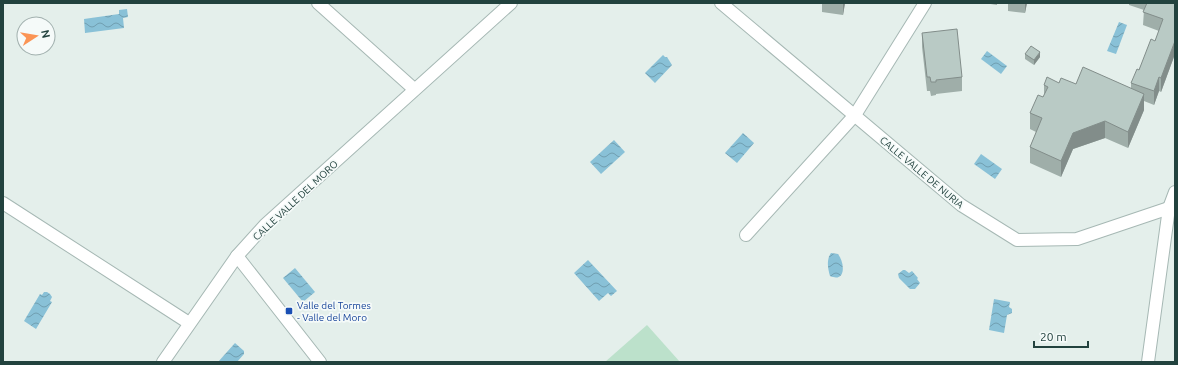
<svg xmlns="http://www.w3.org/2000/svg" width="1178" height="365" font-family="Ubuntu,sans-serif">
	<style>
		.garden { fill: #bce1cb }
		.water { fill: url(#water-waves) }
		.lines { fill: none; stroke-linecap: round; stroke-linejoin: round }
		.street-casing { stroke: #a6b8b4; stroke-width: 14 }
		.street { stroke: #fff; stroke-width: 12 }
		.wall { fill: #9faea9 }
		.shaded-wall { fill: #828d8a }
		.building { fill: #b9cac5; stroke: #828d8a }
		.transit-dot { fill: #1a4fb4; stroke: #f5faf9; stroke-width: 1.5 }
		.labels { text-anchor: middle; stroke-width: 3.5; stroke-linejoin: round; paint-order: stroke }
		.street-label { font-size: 10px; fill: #22423e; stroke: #f5faf9 }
		.transit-label { font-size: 10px; fill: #164399; stroke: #f5faf9; text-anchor: start }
	</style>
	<defs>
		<pattern id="water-waves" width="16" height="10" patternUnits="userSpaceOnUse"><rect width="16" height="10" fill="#89c1d7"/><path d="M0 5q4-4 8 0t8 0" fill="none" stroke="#709eb0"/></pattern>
	</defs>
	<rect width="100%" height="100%" fill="#e4efeb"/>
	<polygon class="garden" points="647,325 680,362 605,362"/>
	<g class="water">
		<polygon points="127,9 128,17 123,18 124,28 85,33 84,19 119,14 119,10"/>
		<polygon points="1119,22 1127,25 1116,54 1107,51"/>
		<polygon points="987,51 1007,66 1001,74 981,59"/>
		<polygon points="663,55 665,57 667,57 672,65 655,83 645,73"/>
		<polygon points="743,133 754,143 737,163 725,153"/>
		<polygon points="614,140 625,152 601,174 590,162"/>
		<polygon points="981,154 1002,169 995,179 974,164"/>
		<path d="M831,253L838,254C845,263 846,283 830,276C828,269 826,260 831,253Z"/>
		<polygon points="588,260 617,291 611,296 608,293 599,301 574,273"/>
		<polygon points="295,268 315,292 303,302 283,278"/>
		<polygon points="903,270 905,270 909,273 912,271 918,278 917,279 920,283 915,289 910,289 899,278 898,274"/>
		<polygon points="44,292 47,292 50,294 52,297 50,301 52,302 36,329 24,321 40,294 42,295"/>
		<polygon points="994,299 1010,302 1009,307 1012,309 1012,313 1007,315 1004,333 989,330"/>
		<polygon points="235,343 244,351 244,354 237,362 218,362"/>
	</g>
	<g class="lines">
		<g class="street-casing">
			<g id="street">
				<polyline points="318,3 414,89"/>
				<polyline points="721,3 961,205 1017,240 1077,239 1175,206"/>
				<polyline points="3,203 189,323"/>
				<polyline points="746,235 855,115 925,3"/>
				<polyline points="237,256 320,362"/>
				<polyline points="163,362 237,256 265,225 511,3"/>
				<polyline points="1148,362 1169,208 1175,192"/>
			</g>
		</g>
		<use href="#street" class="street"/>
	</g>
	<g class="wall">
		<polygon points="822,3 845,3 843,15 822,12"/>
		<polygon points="984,3 997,3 997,5"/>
		<polygon points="1008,3 1027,3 1025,13 1008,11"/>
		<polygon points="1129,3 1175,3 1175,54 1161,92 1159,91 1154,105 1144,101 1144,110 1128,148 1105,138 1073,149 1061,177 1030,163 1030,147 1036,132 1030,129 1030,113 1043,97 1044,95 1044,85 1059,83 1131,88 1131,83 1155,41 1159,31 1143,25 1144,10 1129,5"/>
		<polygon points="922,33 962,77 962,91 936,94 936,95 931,96 930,91 927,91 922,47"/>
		<polygon points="1025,54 1040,57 1034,65 1025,59"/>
	</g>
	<g class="shaded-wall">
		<polygon points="843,3 845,3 843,15"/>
		<polygon points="1025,3 1027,3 1025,13"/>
		<polygon points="1175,41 1175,54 1161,92 1161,78"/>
		<polygon points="1040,52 1040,57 1034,65 1034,60"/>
		<polygon points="1159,77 1159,91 1154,105 1154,91"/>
		<polygon points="1144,94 1144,110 1128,148 1128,132"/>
		<polygon points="1105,121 1105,138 1073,149 1061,177 1061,161 1073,133"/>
	</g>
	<g class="building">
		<polygon points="1147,3 1175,3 1175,41 1161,78 1159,77 1154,91 1131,83 1137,69 1139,70 1151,39 1155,41 1163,19 1143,12"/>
		<polygon points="957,29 962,77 936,80 936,82 931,82 930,77 927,77 922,33"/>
		<polygon points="1031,46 1040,52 1034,60 1025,54"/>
		<polygon points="1083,67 1144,94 1128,132 1105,121 1073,133 1061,161 1030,147 1042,118 1030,113 1038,95 1043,97 1048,87 1044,85 1047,77 1059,83 1061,78 1076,84"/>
	</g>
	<rect class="transit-dot" x="285" y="307" width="8" height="8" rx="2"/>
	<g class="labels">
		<g class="street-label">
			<text transform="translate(922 172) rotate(40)" y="4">CALLE VALLE DE NURIA</text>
			<text transform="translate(295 200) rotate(-43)" y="4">CALLE VALLE DEL MORO</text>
		</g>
		<g class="transit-label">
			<text x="297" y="309">Valle del Tormes<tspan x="297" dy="12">- Valle del Moro</tspan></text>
		</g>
	</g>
	<rect width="1178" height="365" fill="none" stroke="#22423e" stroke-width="8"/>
	<g transform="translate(36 36) rotate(78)"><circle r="19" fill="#f5faf9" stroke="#a1b0ae"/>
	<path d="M0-3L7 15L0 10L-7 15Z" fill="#fb9455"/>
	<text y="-6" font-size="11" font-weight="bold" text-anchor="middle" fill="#22423e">N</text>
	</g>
	<path d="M1034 341v6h54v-6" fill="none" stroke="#22423e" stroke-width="2"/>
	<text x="1040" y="341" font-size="12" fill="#22423e" stroke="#f5faf9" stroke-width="3" paint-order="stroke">20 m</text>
</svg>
